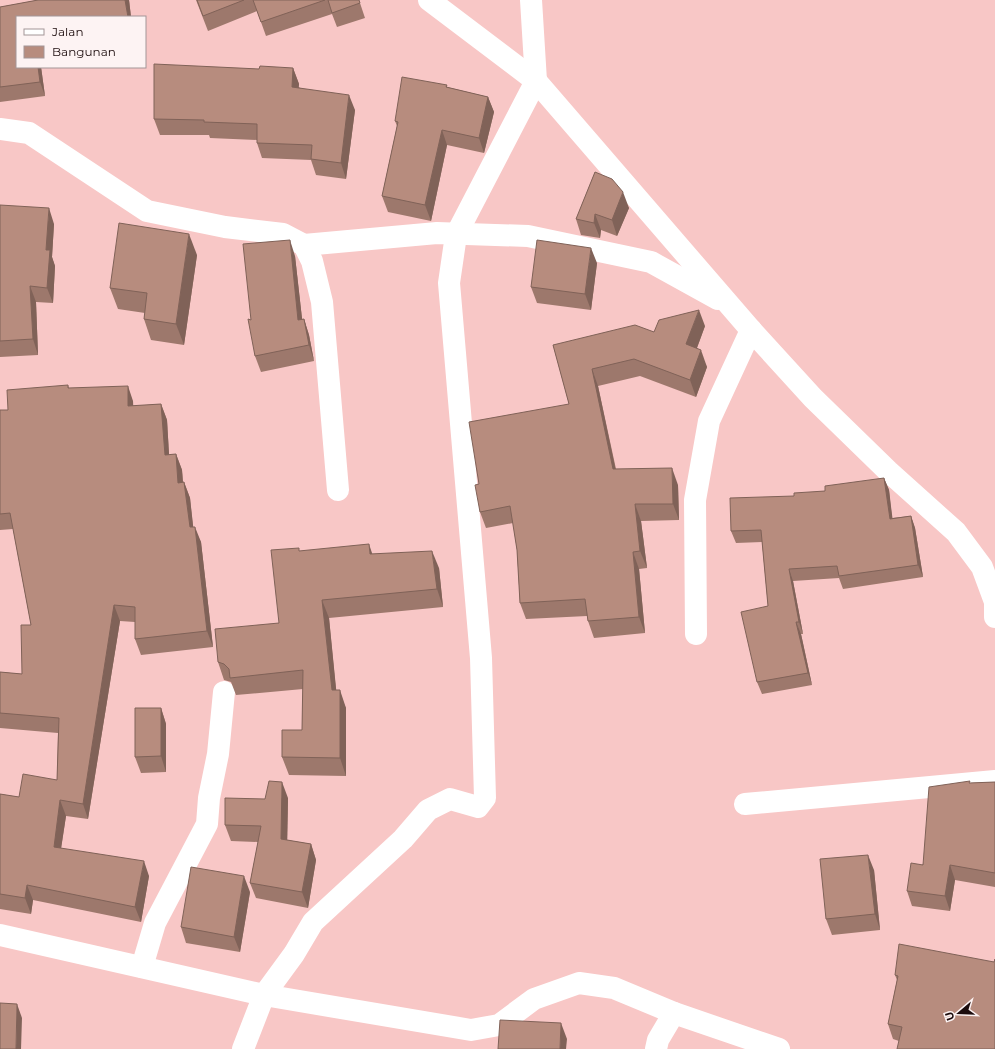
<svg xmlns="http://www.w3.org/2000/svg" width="995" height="1049" font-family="Montserrat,sans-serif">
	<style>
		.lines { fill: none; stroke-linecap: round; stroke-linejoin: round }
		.minor { stroke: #fff; stroke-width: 22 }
		.wall { fill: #9d786c }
		.shaded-wall { fill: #806258 }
		.building { fill: #b78c7e; stroke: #806258 }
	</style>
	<rect width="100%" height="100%" fill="#f8c7c6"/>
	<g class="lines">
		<g class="minor">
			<polyline points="429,0 536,81 751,330 813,398 888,471 956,532 982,567 995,602 995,617"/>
			<polyline points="0,129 29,133 147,211 225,227 283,234 304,245 312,261 322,302 338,490"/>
			<polyline points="304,245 437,233 528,236 651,262 718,299"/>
			<polyline points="696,634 695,500 709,421 751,330"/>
			<polyline points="745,804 995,781"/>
			<polyline points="0,935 264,995 471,1030 499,1025 534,999 579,983 614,988 674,1013"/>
			<polyline points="142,967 155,923 207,824 209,798 218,754 224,692"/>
			<polyline points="243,1049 264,995 294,954 313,922 403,839 428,810 450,799 478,807 485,798 481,658 449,283 456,235 536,81 531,0"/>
			<polyline points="656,1049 658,1040 674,1013 779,1049"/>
		</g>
	</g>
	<g class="wall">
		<polygon points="38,0 129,0 131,17 17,17 41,67 45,96 0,102 0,7"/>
		<polygon points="196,0 359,0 365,18 337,27 332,14 266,36 257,11 208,31"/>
		<polygon points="293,68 299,84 298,87 355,110 346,179 316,175 311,160 262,158 257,143 257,140 210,138 209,135 160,135 154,119 259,69"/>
		<polygon points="447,85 447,87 488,97 494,112 484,153 447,145 431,221 388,212 382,196 397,126 395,121"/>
		<polygon points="595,172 629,208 617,236 601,230 600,238 581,235 576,219"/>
		<polygon points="0,205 54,224 52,257 55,266 53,303 36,302 38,355 0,357"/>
		<polygon points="197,255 184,345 151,340 144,319 145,313 118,309 110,288"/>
		<polygon points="295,256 302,319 304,319 309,335 314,361 261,372 255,356 251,320"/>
		<polygon points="597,263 591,310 537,303 531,287"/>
		<polygon points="705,326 697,348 707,367 696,397 640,376 598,386 616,469 678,485 679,520 641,521 647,568 639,569 645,633 594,638 588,621 587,616 526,619 520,603 517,550 513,523 486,528 480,512 479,484 569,404 553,345"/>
		<polygon points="68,385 69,388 133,401 133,406 161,404 167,420 169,455 176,454 182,470 183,482 184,482 190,498 193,527 201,542 213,647 141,655 135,639 135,622 120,621 88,819 66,816 61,848 149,876 141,922 33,900 31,914 0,909 0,794 19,797 57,780 58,733 0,728 0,672 22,674 31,625 13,529 0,530 0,410 8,410"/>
		<polygon points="884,478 889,490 892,518 911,516 915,528 923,577 843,589 839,578 793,581 803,634 801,634 812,685 762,694 757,682 768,606 762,542 736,543 731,531 794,496 825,491"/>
		<polygon points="300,551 372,554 439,568 443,607 329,618 336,690 346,708 346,776 289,775 282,757 302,730 303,689 236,695 231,682 224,680 218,662 279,623"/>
		<polygon points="161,708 166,724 166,772 141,773 135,757"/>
		<polygon points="995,782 995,887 955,880 950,911 912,906 907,891 970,783"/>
		<polygon points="288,798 287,840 311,844 316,860 308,908 256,898 250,883 258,842 231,841 225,825 265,799"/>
		<polygon points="874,870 880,930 832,935 826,919"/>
		<polygon points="250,892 240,952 186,943 181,927"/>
		<polygon points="994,962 995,1049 899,1041 893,1039 888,1024 897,980 895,975"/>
	</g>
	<g class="shaded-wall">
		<polygon points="125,0 129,0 131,17 128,17"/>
		<polygon points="38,67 41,67 45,96 40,82"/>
		<polygon points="293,68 299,84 298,102 292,87"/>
		<polygon points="349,95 355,110 346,179 341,163"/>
		<polygon points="488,97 494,112 484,153 479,138"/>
		<polygon points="442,130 447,145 431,221 425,205"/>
		<polygon points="623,192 629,208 617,236 612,220"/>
		<polygon points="49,208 54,224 52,257 55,266 53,303 47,288 46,250"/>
		<polygon points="595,214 601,230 600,238 594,223"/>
		<polygon points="189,234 197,255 184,345 176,324"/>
		<polygon points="290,240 295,256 304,336 298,320"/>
		<polygon points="591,248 597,263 591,310 585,294"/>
		<polygon points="30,286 36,302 38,355 33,339"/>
		<polygon points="699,310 705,326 692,361 686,344"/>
		<polygon points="304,319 309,335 314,361 309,345"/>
		<polygon points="701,350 707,367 696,397 690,380"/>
		<polygon points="592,369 598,386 619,486 613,469"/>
		<polygon points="128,386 133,401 134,422 128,406"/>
		<polygon points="161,404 167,420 170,471 165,455"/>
		<polygon points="176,454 182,470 184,498 178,483"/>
		<polygon points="672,468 678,485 679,520 673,504"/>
		<polygon points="884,478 889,490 894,531 890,519"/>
		<polygon points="184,482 190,498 195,543 190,527"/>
		<polygon points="635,504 641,521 647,568 640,551"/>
		<polygon points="911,516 915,528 923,577 918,565"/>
		<polygon points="195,527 201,542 213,647 207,631"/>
		<polygon points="369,544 375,562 370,554"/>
		<polygon points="432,551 439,568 443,607 437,589"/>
		<polygon points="633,552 639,569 645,633 639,617"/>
		<polygon points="789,569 793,581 803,634 799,622"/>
		<polygon points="322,600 329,618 338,708 332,690"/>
		<polygon points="114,605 120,621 88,819 83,804"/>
		<polygon points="796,622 801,634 812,685 808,673"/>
		<polygon points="340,690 346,708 346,776 340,758"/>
		<polygon points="161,708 166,724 166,772 161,756"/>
		<polygon points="282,782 288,798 287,855 281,839"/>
		<polygon points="60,800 66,816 59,862 54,847"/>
		<polygon points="311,844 316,860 308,908 302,892"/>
		<polygon points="868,855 874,870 880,930 875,914"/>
		<polygon points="144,861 149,876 141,922 135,907"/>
		<polygon points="950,865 955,880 950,911 945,896"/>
		<polygon points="244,876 250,892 240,952 234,937"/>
		<polygon points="27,885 33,900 31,914 25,898"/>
		<polygon points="17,1004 22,1018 21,1049 16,1049"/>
		<polygon points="561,1023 567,1039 566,1049 560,1049"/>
	</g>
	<g class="building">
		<polygon points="38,0 125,0 128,17 17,17 17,67 38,67 40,82 0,87 0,7"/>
		<polygon points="197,0 244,0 203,16"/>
		<polygon points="253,0 325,0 261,22"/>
		<polygon points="328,0 359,0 360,3 332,13"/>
		<polygon points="154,64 259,69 260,66 293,68 292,87 349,95 341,163 311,159 312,145 257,143 257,124 204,122 204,120 154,119"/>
		<polygon points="402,77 447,85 446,87 488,97 479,138 442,130 425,205 382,196 398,122 395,121"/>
		<polygon points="595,172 612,179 623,192 612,220 595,214 594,223 576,219"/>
		<polygon points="0,205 49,208 46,250 50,250 47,288 30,286 33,339 0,341"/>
		<polygon points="119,223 189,234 176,324 144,319 147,293 110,288"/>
		<polygon points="290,240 298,320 304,319 309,345 255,356 248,319 251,320 243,244"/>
		<polygon points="537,240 591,248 585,294 531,287"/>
		<polygon points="699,310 686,344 701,350 690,380 634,359 592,369 613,469 672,468 673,504 635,504 640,551 633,552 639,617 588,621 585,599 520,603 517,550 510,506 480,512 475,485 479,484 469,422 569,404 553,345 635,325 654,332 659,320"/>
		<polygon points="68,385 68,388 128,386 128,406 161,404 165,455 176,454 178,483 184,482 190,527 195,527 207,631 135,639 135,607 114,605 83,804 60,800 54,847 144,861 135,907 27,885 25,898 0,894 0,794 19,797 23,774 57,780 59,718 0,713 0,672 22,674 21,625 31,625 10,513 0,514 0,410 8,410 7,390"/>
		<polygon points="884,478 890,519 911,516 918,565 839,576 837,566 789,569 799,622 796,622 808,673 757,682 741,612 768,606 761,530 731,531 730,498 794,496 794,493 825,491 825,486"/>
		<polygon points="369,544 370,554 432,551 437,589 322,600 332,690 340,690 340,758 282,757 282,730 302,730 303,670 230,678 229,669 224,664 218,662 215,629 279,623 271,550 299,548 299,551"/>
		<polygon points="135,708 161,708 161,756 135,757"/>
		<polygon points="269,781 282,782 281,839 311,844 302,892 250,883 261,826 225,825 225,798 265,799"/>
		<polygon points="970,781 969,783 995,782 995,873 950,865 945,896 907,891 911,863 923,865 929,787"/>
		<polygon points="868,855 875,914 826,919 820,859"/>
		<polygon points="191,867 244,876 234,937 181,927"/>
		<polygon points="899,944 994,962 995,959 995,1049 897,1049 902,1027 888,1024 898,976 895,975"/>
		<polygon points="0,1003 17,1004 16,1049 0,1049"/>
		<polygon points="500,1020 561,1023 560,1049 498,1049"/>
	</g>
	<rect x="16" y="16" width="130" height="52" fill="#fdf3f3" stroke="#a39697"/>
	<rect x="24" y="29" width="20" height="6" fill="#ffffff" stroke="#a39697"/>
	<text x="52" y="36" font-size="12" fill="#1b0b0c">Jalan</text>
	<rect x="24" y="46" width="20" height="12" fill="#b78c7e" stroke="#a39697"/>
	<text x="52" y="56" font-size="12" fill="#1b0b0c">Bangunan</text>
	<g transform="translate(959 1013) rotate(251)" stroke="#fdf3f3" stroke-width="3" paint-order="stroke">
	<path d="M0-3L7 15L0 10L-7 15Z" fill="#1b0b0c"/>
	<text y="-6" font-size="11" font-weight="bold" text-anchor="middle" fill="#1b0b0c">U</text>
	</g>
</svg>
